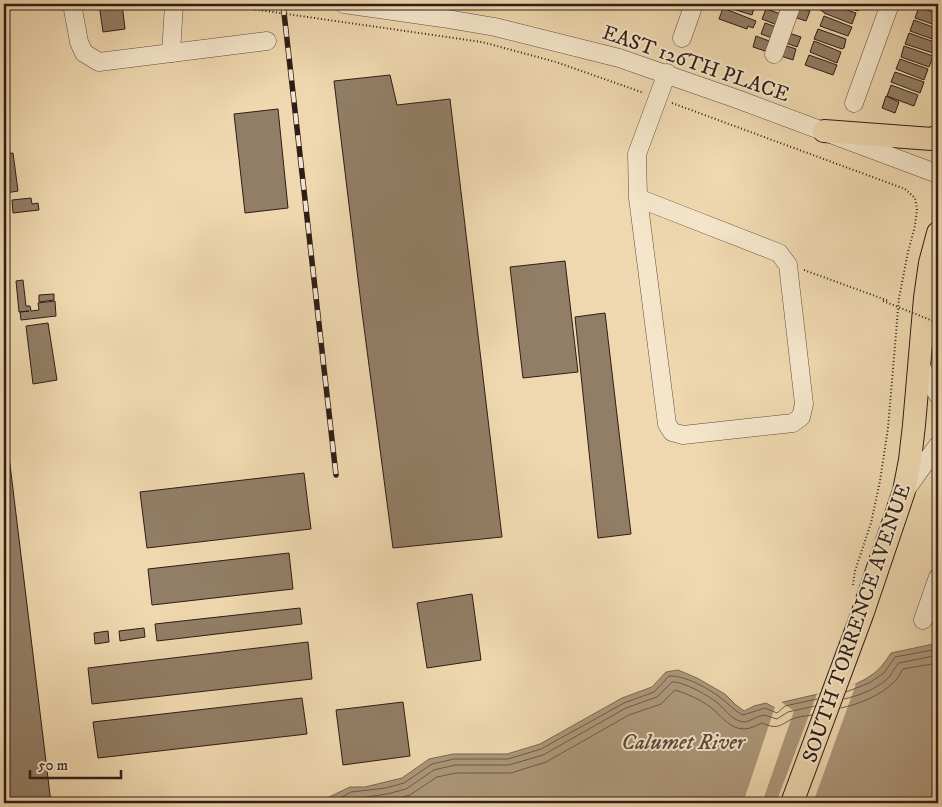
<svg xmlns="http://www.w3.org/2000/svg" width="942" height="807" font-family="'IM FELL DW Pica',serif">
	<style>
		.water { fill: #ad987b; stroke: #7a6753 }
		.pier { fill: #efd8af }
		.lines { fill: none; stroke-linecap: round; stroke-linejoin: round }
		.shore { stroke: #6e5a49; stroke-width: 1 }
		.building { fill: #927e66; stroke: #2e1d17 }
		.minor-casing { stroke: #5e4c3d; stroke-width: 19 }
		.major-casing { stroke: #2e1d17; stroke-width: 24 }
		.path { stroke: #2e1d17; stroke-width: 2; stroke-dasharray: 1 2.5; stroke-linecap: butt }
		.minor { stroke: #f5e6cb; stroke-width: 18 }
		.major { stroke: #efd8af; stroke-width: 22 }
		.rail-casing { stroke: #2e1d17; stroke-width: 5.5 }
		.rail { stroke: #f5e6cb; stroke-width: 4; stroke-dasharray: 11; stroke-linecap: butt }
		.path-bridge { stroke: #2e1d17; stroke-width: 2; stroke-dasharray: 1 2.5; stroke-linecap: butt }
		.labels { text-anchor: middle; stroke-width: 4; stroke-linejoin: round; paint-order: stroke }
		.street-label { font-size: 21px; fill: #2e1d17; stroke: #f5e6cb }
		.water-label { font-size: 22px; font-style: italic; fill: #5a483a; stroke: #f5e6cb }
	</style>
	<rect width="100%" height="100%" fill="#efd8af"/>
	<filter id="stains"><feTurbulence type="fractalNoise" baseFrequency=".004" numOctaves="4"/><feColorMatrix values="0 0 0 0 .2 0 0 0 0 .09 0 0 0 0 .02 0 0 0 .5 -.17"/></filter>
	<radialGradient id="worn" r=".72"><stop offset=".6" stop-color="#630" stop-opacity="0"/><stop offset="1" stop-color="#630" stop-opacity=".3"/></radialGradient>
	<path class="water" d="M938,643V803H326L325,799L350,787H365L402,778L429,759L453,754H507L540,744L622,698L652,687L666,672L678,670L697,678L725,694L736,705L744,711L754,706L766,703L775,708L783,702L849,687C871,677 878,673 891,653Z"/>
	<g class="pier">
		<polygon points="856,684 813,803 776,803 817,694"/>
		<polygon points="780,701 794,711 762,803 743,803 776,704"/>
	</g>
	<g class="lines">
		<g class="shore">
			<polyline points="846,692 869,683 884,673 895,657 938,649"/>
			<path d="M844,699C858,696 880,688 890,676C893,672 895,667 899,663L938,655"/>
			<path d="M841,708C859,704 880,696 894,682C898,679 900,673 903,669L938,663"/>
			<path d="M331,803L351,792L386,788L404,783L432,764L454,759H508L541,749L624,703L654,692L669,676C685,675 709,689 721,698C729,704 734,711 743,715L765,708L777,713L785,706L817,699"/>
			<path d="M344,803L353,799L387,794L406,789L434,770L455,765H509L543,755L626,708L657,697L672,682C683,681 711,697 719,704C726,711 734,722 745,722C751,721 757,716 764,715L777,719L788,712L815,706"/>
			<path d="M379,803L410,795L437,777L456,773H511L546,762L629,715L661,704L675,690C688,694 704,701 714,710C723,718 731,729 744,729C751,729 756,725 762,723C776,729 778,727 790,720C796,717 805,716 812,715"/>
		</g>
	</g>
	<g class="building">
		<polygon points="99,4 122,4 125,29 103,32"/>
		<polygon points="724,4 752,4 755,5 752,15 723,6"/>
		<polygon points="822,4 830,4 856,13 852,24 824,13 824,12 820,10"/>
		<polygon points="838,4 860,4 858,11"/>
		<polygon points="920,4 938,4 938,12 919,5"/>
		<polygon points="798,6 810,11 806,21 794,17"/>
		<polygon points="919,7 938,14 938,26 915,18"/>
		<polygon points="723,8 756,21 753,28 748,26 747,29 719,19"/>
		<polygon points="766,9 781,14 777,25 762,19"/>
		<polygon points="824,16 852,27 848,36 820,26"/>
		<polygon points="914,20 938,29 938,41 910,31"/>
		<polygon points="765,23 776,27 772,38 761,34"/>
		<polygon points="818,29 846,39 844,48 842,49 814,39"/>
		<polygon points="789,33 801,37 797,47 786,43"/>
		<polygon points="909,33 937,43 933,53 905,44"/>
		<polygon points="756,36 772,42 768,52 753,47"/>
		<polygon points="814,41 841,52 837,63 810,52"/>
		<polygon points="784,45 796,49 793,60 781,56"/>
		<polygon points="904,46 933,56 929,67 901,57"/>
		<polygon points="809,55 837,65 833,75 805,65"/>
		<polygon points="900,59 928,69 924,80 896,69"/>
		<polygon points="895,72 924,82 920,93 891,82"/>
		<polygon points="390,75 397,105 450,99 502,537 393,548 362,312 334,81"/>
		<polygon points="891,85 918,95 914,106 887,96"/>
		<polygon points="886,96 899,102 895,113 882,108"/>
		<polygon points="278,109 288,208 245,213 234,114"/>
		<polygon points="13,153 18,191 6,193 4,154"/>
		<polygon points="31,198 32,204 38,203 39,210 13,213 12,200"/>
		<polygon points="565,261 578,372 523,378 510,267"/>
		<polygon points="23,280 26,306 30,306 31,311 39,310 38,303 55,301 56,316 21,320 20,312 29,311 19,312 16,281"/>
		<polygon points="54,294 54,300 39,302 39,295"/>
		<polygon points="605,313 631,534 598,538 575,317"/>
		<polygon points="48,323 57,380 33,384 26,326"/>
		<polygon points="4,415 51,803 4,803"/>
		<polygon points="304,473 311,529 147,548 140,492"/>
		<polygon points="289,553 293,589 152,605 148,569"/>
		<polygon points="472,594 481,660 427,668 417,603"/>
		<polygon points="300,608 302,624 157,641 155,624"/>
		<polygon points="144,628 145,637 120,641 119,631"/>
		<polygon points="108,631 109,642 95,644 94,633"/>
		<polygon points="308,642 312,679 92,704 88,668"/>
		<polygon points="302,698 307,734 98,758 93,722"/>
		<polygon points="403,702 410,756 343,765 336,710"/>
	</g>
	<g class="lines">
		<g class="minor-casing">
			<g id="minor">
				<polyline points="72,4 79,42 84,53 99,62 171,53 174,4"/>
				<polyline points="344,4 442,18 495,27 619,58 737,99 938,174"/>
				<polyline points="682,38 694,4"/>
				<polyline points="171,53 267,41"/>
				<polyline points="774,54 792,4"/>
				<polyline points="854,103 890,4"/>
				<polyline points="638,198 779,253 788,265 804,404 801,417 793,423 683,435 672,432 667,424 638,198 637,154 667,73"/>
				<polyline points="919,364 938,395"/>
				<polyline points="905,491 938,445"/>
				<polyline points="923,620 938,577"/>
			</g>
		</g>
		<g class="major-casing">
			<g id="major">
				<polyline points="824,131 932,139 938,136"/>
				<polyline points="792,803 863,612 904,491 910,460 914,425 925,298 930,263 938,233"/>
			</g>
		</g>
		<g class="path">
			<polyline points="217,4 482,42 556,62 644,93"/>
			<polyline points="672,103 905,189 915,198 917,209 915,226 908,252 899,298 888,428 880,481 871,523 855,571 853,585"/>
			<polyline points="804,270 889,301"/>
		</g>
		<use href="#minor" class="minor"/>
		<use href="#major" class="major"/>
		<g class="rail-casing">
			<polyline id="rail" points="283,4 336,475"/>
		</g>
		<use href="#rail" class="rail"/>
		<polyline class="path-bridge" points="883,301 938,323"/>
	</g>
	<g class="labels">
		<g class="street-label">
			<text transform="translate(696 63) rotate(19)" y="7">EAST 126TH PLACE</text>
			<text transform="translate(856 623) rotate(-71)" y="7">SOUTH TORRENCE AVENUE</text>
		</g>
		<g class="water-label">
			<text x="683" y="749">Calumet River</text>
		</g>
	</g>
	<rect width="942" height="807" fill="none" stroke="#efd8af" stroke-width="20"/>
	<rect x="5" y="5" width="932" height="797" fill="none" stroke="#2e1d17" stroke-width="2.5"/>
	<rect x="10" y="10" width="922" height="787" fill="none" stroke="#2e1d17"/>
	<path d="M30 770v8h91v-8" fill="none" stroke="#2e1d17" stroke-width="2.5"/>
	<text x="38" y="770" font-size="15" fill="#2e1d17" stroke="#f5e6cb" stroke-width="4" paint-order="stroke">50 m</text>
	<rect width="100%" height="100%" filter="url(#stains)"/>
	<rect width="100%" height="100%" fill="url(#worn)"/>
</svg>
